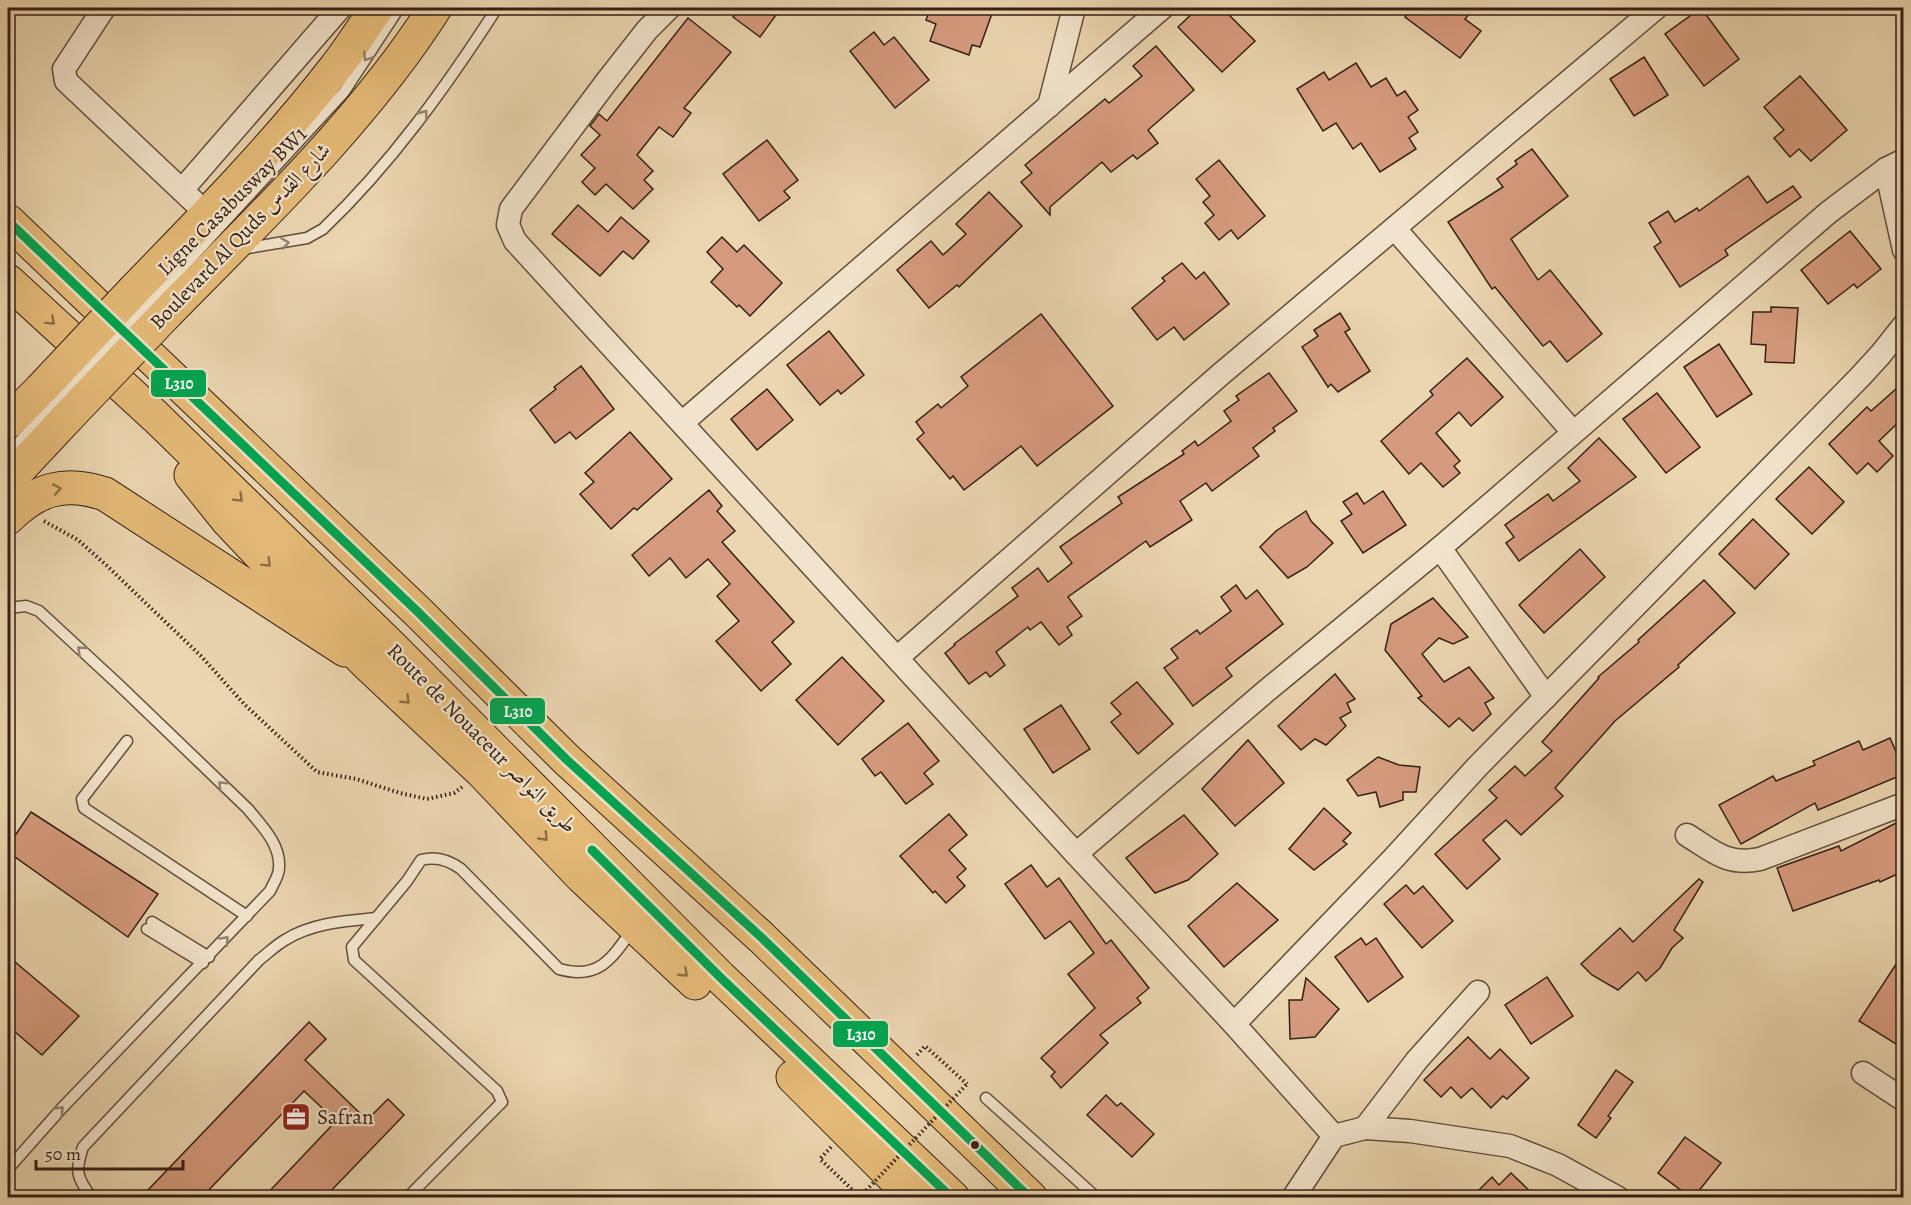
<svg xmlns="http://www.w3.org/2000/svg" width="1911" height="1205" font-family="Alegreya,Amiri,serif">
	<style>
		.building { fill: #d69b7e; stroke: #352015; stroke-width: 1.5 }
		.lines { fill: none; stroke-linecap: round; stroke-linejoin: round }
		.service-casing { stroke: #624e3c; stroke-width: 13 }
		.minor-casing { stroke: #624e3c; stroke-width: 25 }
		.primary-casing { stroke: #352015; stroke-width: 35 }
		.trunk-casing { stroke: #352015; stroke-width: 35 }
		.path { stroke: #352015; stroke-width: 4; stroke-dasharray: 1.5 3; stroke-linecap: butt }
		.service { stroke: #f2e4cc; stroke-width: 10 }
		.minor { stroke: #f2e4cc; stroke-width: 22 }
		.primary { stroke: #e6bb78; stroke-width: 33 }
		.trunk { stroke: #e6bb78; stroke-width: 33 }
		.service-bridge-casing { stroke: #624e3c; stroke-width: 13; stroke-linecap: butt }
		.primary-bridge-casing { stroke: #352015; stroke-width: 35; stroke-linecap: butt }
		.path-bridge { stroke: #352015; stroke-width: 4; stroke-dasharray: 1.5 3; stroke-linecap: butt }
		.service-bridge { stroke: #f2e4cc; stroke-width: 10 }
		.primary-bridge { stroke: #e6bb78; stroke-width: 33 }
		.bus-1-casing { stroke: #f2e4cc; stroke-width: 14 }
		.bus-1 { stroke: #00a651; stroke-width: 9 }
		.oneway { stroke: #948270 }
		.oneway2 { stroke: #8e6e46 }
		.bus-dot { fill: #352015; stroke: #f2e4cc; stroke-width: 2 }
		.labels { text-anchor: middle; stroke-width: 4.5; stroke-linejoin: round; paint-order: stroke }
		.street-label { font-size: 21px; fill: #352015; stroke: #f2e4cc }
		.poi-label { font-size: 21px; fill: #352015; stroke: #f2e4cc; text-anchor: start }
		.line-badge { stroke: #f2e4cc; stroke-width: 2 }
		.badge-label { font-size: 16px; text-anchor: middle; font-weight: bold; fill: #fff }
	</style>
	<rect width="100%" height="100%" fill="#ebd6b0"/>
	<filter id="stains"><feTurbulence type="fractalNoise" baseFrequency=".00333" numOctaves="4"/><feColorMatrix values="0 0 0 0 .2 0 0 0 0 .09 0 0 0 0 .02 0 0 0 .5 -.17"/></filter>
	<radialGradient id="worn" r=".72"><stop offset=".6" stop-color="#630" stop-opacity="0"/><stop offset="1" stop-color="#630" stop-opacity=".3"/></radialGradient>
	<g class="building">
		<polygon points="741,8 781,8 760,37 733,17"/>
		<polygon points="930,8 994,8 980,47 972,45 969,55 930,41 936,24 926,20"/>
		<polygon points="1198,8 1222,8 1255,41 1222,72 1178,27"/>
		<polygon points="1412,8 1442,8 1450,14 1455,8 1474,8 1465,19 1481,31 1460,58 1405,17"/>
		<polygon points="1701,8 1739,59 1704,86 1665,34"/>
		<polygon points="688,18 731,52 684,108 691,113 673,137 659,127 637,155 653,171 644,180 653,189 633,209 606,184 595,195 582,182 595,168 581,155 600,135 590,126 599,114 607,121"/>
		<polygon points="874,32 884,45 894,37 929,80 895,108 850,51"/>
		<polygon points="1156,46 1194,90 1148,130 1158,143 1137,159 1133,155 1111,172 1102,162 1050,207 1050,215 1021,182 1032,173 1025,165 1105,99 1109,103 1142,76 1133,66"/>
		<polygon points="1644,57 1668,95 1634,116 1610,79"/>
		<polygon points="1356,63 1371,87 1386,78 1397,96 1405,91 1418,110 1408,117 1418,132 1409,138 1416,149 1380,172 1361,143 1353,149 1336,123 1323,131 1297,89 1324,72 1329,80"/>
		<polygon points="1800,76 1847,130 1811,161 1799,149 1790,157 1774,138 1784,130 1764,107"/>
		<polygon points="767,140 798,180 784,191 790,198 759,221 723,174"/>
		<polygon points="1532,149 1568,196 1511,239 1538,280 1550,270 1602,334 1567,362 1550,341 1543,346 1495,287 1492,289 1448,222 1503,187 1497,179 1517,164 1515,161"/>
		<polygon points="1219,160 1265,216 1238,239 1231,230 1219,240 1205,223 1214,215 1203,202 1210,196 1196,179"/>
		<polygon points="1748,176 1767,203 1793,186 1801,197 1725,250 1728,255 1680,287 1654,247 1661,242 1649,223 1668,211 1675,222 1697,208 1699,211"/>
		<polygon points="989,192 1022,226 959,287 957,285 929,308 897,270 931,241 943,255 966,234 956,224"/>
		<polygon points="578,205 608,232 621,217 649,241 633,259 623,251 600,276 552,234"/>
		<polygon points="1850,231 1881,269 1857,288 1854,284 1828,304 1801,270"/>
		<polygon points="722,237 737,252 744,245 782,283 750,316 739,305 737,307 711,282 723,269 707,252"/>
		<polygon points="1182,263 1196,279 1204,272 1229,304 1184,340 1174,327 1157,340 1132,308 1165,281 1162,278"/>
		<polygon points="1771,307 1798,308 1794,363 1765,362 1766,345 1751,344 1753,312 1771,312"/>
		<polygon points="1340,313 1350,329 1345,332 1370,371 1338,392 1331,384 1328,387 1302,347 1318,336 1314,330"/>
		<polygon points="1041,314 1113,406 1037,466 1021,446 964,490 953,476 950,479 917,439 924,433 916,422 938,404 941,408 968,386 961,377"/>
		<polygon points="829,331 864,375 841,394 838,390 820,405 787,365"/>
		<polygon points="1719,344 1752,394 1717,417 1684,367"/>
		<polygon points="1467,358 1503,397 1471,426 1459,412 1436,433 1460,461 1454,466 1460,473 1443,487 1421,463 1409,474 1381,441 1433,395 1430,391"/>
		<polygon points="581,366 614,409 576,439 570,432 555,443 530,410 556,389 554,387"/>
		<polygon points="1269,373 1297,411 1273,428 1275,431 1253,448 1259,456 1212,491 1206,483 1180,501 1192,520 1150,547 1146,541 1068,597 1082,616 1067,627 1072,635 1059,645 1041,622 1030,630 1028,627 996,652 1005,665 990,677 986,672 969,684 945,653 955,645 954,644 1018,596 1012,588 1038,568 1048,582 1072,563 1060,547 1122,503 1118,497 1184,454 1182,451 1195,441 1198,446 1231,421 1224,411 1239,400 1236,396"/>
		<polygon points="1904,382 1904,417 1879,441 1893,456 1877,472 1868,463 1857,474 1829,444 1867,407 1871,411"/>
		<polygon points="767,389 793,420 757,450 731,419"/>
		<polygon points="1657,393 1700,447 1666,473 1623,419"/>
		<polygon points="630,432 672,479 637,510 634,508 611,529 580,494 594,482 585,473"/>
		<polygon points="1599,438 1636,477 1519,561 1506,543 1514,537 1505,525 1548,494 1553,501 1580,481 1568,468"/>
		<polygon points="1809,467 1844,502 1812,534 1776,499"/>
		<polygon points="709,490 722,506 717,511 735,531 722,542 794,622 772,642 791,664 761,691 716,641 739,621 717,596 730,584 708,559 686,578 670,558 649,576 632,555"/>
		<polygon points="1383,491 1406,525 1363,553 1341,521 1352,514 1343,502 1357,493 1364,504"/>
		<polygon points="1306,511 1311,521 1333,543 1307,567 1288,578 1260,547 1276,531"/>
		<polygon points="1753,519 1789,554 1755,589 1719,554"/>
		<polygon points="1580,549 1605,577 1544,633 1519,605"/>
		<polygon points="1704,580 1735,613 1678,665 1679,667 1615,721 1555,788 1563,796 1521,835 1506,820 1483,840 1500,859 1467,889 1435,854 1497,798 1489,790 1515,766 1525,776 1552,751 1542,742 1599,678 1598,677 1639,642 1638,640"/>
		<polygon points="1236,585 1246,599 1257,590 1283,624 1226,668 1232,676 1193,706 1164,668 1178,658 1171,649 1197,630 1200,634 1231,611 1221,597"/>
		<polygon points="1433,598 1468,637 1453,644 1439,638 1422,654 1444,682 1469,667 1494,698 1485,703 1491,714 1473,731 1459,718 1449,727 1418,698 1422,696 1385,650 1391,624"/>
		<polygon points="842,657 884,701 838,745 796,700"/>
		<polygon points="1335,674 1355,699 1347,703 1351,712 1340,718 1346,726 1326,745 1315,739 1301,750 1278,726"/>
		<polygon points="1137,682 1173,724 1138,754 1111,722 1121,714 1111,703"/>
		<polygon points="1061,705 1090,749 1053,773 1024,729"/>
		<polygon points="908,723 939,761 924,773 933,784 906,804 881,772 875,776 862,759"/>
		<polygon points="1890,738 1904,770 1904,774 1818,810 1815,803 1741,844 1719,805 1773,776 1776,781 1815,765 1813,761 1859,741 1863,750"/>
		<polygon points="1248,740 1284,783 1235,826 1202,789"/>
		<polygon points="1378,757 1399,765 1420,767 1416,792 1403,792 1403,800 1380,807 1376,792 1358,796 1347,780"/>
		<polygon points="1324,808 1351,833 1343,841 1347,844 1314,870 1289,849"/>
		<polygon points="31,812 158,894 128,937 8,852 8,846"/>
		<polygon points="949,814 967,835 949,850 966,869 957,877 965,886 946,903 935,891 933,893 900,856"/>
		<polygon points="1184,815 1218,854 1188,880 1155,893 1126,858"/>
		<polygon points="1904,819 1904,871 1880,882 1879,880 1793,911 1777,868 1839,846 1841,851"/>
		<polygon points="1031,865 1047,887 1059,878 1106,944 1111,940 1149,988 1137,998 1141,1003 1100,1035 1108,1043 1061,1088 1051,1076 1055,1072 1041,1058 1095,1008 1068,974 1094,953 1070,921 1045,939 1005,884"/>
		<polygon points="1699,879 1703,882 1674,930 1683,938 1672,948 1660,968 1646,981 1638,972 1618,990 1592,975 1581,964 1620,928 1633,942"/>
		<polygon points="1237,883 1278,920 1224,967 1188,926"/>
		<polygon points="1406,885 1414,894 1423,886 1453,921 1422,948 1384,904"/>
		<polygon points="1361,938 1366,945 1376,938 1403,977 1368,1002 1335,957"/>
		<polygon points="1904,952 1904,1049 1859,1021"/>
		<polygon points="8,956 79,1016 42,1055 8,1026"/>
		<polygon points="1547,977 1573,1016 1531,1044 1505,1005"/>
		<polygon points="1306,978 1339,1009 1315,1037 1290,1039 1289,1000 1302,1000"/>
		<polygon points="309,1022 326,1039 305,1060 367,1120 388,1099 404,1115 325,1197 264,1197 336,1121 304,1091 202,1197 156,1197 148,1190"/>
		<polygon points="1468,1037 1490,1059 1500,1049 1529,1078 1507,1099 1503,1096 1491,1108 1472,1088 1461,1098 1451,1087 1441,1097 1424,1080"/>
		<polygon points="1616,1070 1633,1082 1608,1116 1611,1118 1596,1138 1578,1125"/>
		<polygon points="1106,1095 1117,1106 1121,1103 1154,1134 1132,1157 1087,1115"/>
		<polygon points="1685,1137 1721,1163 1694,1197 1690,1197 1658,1173"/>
		<polygon points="1511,1173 1536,1197 1472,1197 1492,1177 1499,1185"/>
	</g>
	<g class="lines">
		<g class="service-casing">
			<g id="service">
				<path d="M242,249L307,238L323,229C391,164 446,87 497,8"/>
				<polyline points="150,303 344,92 399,8"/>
				<polyline points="8,454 54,404"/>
				<path d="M8,608L26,606L39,611L119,685L248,809C262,826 281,845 279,868C279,876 273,884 270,891L62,1108L8,1169"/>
				<polyline points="127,741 82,799 84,808 247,916"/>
				<polyline points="152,922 209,957"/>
				<polyline points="147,929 203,963"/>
				<polyline points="986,1098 1097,1198"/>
				<path d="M92,1198C76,1177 75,1171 83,1147L259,960C267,954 276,945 285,940C312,923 345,921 376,918"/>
				<path d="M407,1198L502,1102L497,1091L354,960L352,947L407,881L421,860C436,856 449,860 461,869L559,969C598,980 611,960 632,930"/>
			</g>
		</g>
		<g class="minor-casing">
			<g id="minor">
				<polyline points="104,8 64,69 66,81 207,214"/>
				<polyline points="669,8 647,30 607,81 511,209 508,225 515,241 1076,854 1234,1024 1334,1136"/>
				<polyline points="1049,106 1074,8"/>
				<polyline points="1886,169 1904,250"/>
				<polyline points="182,190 340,8"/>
				<polyline points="1395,229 1573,432"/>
				<polyline points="683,422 1162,8"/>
				<polyline points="1440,548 1546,697"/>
				<polyline points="897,658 1221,374 1656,8"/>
				<path d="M1687,835C1713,851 1727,866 1760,859L1904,804"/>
				<polyline points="1076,854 1265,692 1440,548 1829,212 1886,169 1904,160"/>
				<polyline points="1234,1024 1392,860 1477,767 1860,377 1881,354 1904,325"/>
				<polyline points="1863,1073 1904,1100"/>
				<polyline points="1365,1128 1417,1060 1478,992"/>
				<polyline points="1293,1198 1334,1136 1365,1128 1410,1131 1510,1146 1558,1165 1618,1198"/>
			</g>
		</g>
		<g class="primary-casing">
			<g id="primary">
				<path d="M134,290C203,219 274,147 335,68C350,49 363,28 377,8"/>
				<path d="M165,315C258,220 364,120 435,8"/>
				<polyline points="8,422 41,389"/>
				<polyline points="8,481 66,419"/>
				<path d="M8,518C38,488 65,481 105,494L345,650"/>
			</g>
		</g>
		<g class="trunk-casing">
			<g id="trunk">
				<polyline points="8,221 418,612 567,760 762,938 1031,1198"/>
				<polyline points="8,281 156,417 391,646 721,978 953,1198"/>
				<polyline points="191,475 228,521 285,581 366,663 482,772 582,877 695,983"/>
				<polyline points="793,1077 914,1198"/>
			</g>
		</g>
		<g class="path">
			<polyline points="44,521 78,540 105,564 202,657 244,704 317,772 356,779 400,793 427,799 454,793 462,787"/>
			<polyline points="917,1055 925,1046 967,1084"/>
			<polyline points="831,1147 820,1159 860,1197"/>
		</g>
		<use href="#service" class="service"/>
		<use href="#minor" class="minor"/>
		<use href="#primary" class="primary"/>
		<use href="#trunk" class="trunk"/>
		<g class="service-bridge-casing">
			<polyline id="service-bridge" points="54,404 150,303"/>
		</g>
		<g class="primary-bridge-casing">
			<g id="primary-bridge">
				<polyline points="41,389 134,290"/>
				<polyline points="66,419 165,315"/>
			</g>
		</g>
		<polyline class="path-bridge" points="860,1197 967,1084"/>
		<use href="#service-bridge" class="service-bridge"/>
		<use href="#primary-bridge" class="primary-bridge"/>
		<g class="bus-1-casing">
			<g id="bus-1">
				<polyline points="8,221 418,612 567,760 762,938 1030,1198"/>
				<polyline points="592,850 721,978 952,1198"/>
			</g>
		</g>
		<use href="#bus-1" class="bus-1"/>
	</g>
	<defs><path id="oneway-chevron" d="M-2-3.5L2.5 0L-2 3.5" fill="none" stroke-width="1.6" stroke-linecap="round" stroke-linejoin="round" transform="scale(1.5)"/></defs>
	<g class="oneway">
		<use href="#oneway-chevron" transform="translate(367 57) rotate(123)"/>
		<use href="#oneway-chevron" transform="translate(424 114) rotate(-53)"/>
		<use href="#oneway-chevron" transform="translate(285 243) rotate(-8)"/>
		<use href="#oneway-chevron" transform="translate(81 650) rotate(-138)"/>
		<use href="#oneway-chevron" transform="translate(222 785) rotate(-136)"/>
		<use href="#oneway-chevron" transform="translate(225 940) rotate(-47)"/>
		<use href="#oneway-chevron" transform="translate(60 1110) rotate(-47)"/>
	</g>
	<g class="oneway2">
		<use href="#oneway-chevron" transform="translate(51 321) rotate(42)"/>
		<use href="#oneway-chevron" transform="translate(57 489) rotate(-11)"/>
		<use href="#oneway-chevron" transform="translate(239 498) rotate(44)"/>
		<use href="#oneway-chevron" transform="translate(267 563) rotate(45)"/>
		<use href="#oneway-chevron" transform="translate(406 700) rotate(43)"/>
		<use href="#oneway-chevron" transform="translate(544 837) rotate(46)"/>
		<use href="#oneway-chevron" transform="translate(684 973) rotate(43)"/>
	</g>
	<defs>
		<g id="office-square" transform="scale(1.5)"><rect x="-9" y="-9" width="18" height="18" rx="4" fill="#8f2418" stroke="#f2e4cc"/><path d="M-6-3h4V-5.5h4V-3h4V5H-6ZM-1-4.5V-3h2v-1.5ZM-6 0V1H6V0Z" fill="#fff"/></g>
	</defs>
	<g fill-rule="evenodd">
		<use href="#office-square" x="296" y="1117"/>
	</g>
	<circle class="bus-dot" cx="975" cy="1145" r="5"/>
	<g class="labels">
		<g class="street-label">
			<text transform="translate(232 201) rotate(-45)" y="7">Ligne Casabusway BW1</text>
			<text transform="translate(240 236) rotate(-46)" y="7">Boulevard Al Quds شارع القدس</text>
			<text transform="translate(482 738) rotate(45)" y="7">Route de Nouaceur طريق النواصر</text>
		</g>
		<g class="poi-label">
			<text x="317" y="1124">Safran</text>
		</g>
	</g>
	<g class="line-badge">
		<rect x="150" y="369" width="57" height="29" rx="6" fill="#00a651"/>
		<rect x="489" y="697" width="57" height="28" rx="6" fill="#00a651"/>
		<rect x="832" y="1020" width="57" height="28" rx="6" fill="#00a651"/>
	</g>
	<g class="badge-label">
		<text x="179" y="389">L310</text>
		<text x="518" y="717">L310</text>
		<text x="861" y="1040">L310</text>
	</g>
	<rect width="1911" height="1205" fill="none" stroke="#ebd6b0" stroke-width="30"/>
	<rect x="9" y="9" width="1893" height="1187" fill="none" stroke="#352015" stroke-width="3"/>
	<rect x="15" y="15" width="1881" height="1175" fill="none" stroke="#352015" stroke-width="1.5"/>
	<path d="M36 1160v9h147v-9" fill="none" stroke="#352015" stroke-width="3"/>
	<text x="45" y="1160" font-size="18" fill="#352015" stroke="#f2e4cc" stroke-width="4.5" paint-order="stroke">50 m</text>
	<rect width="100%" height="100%" filter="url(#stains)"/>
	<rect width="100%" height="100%" fill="url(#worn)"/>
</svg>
